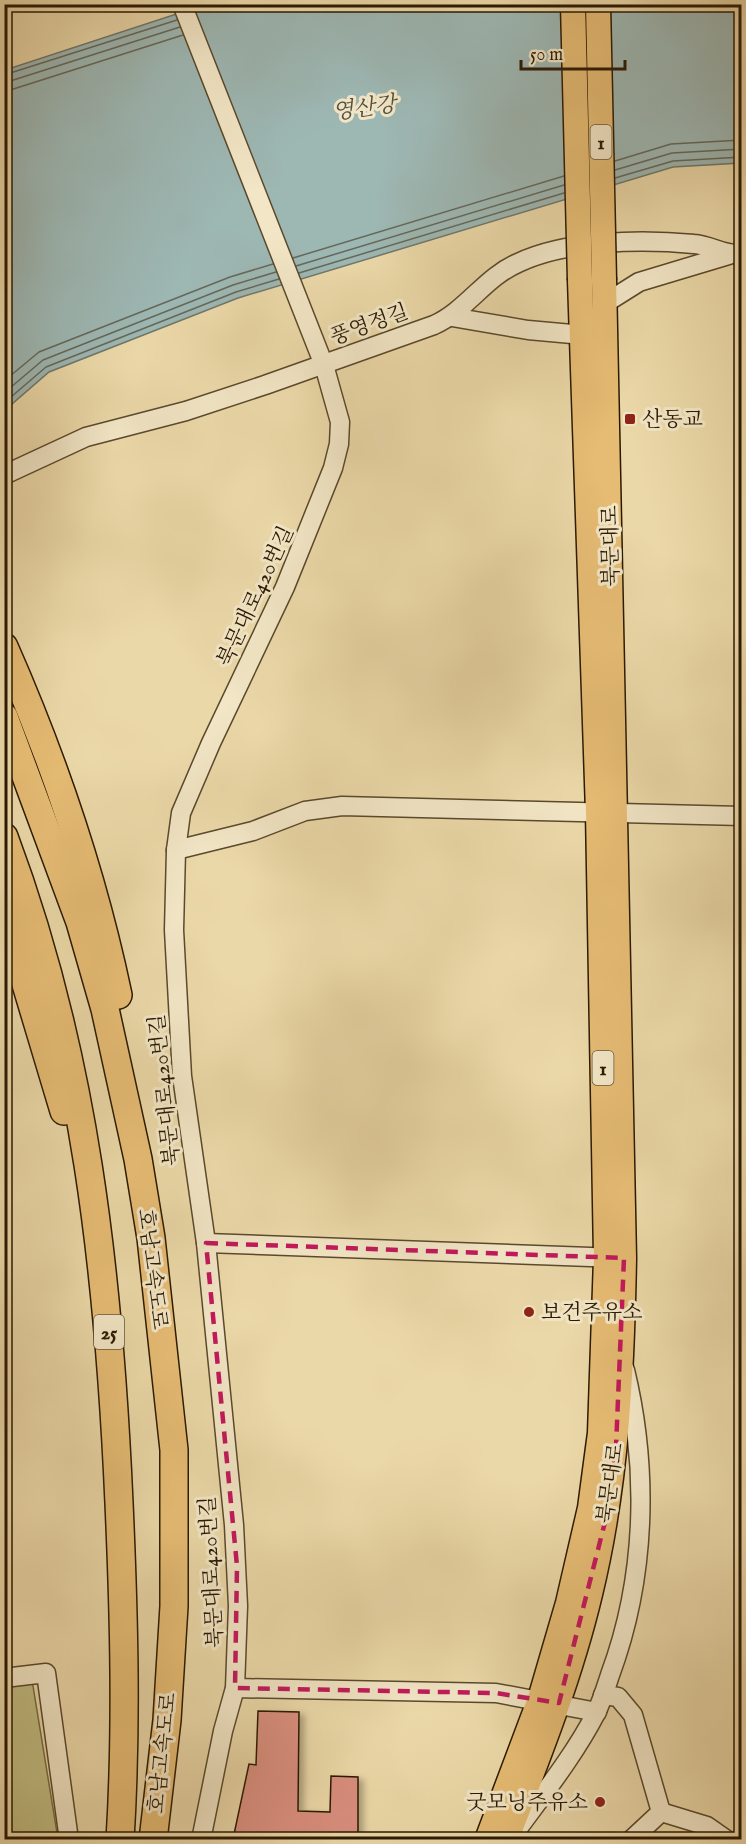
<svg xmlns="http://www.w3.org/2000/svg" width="746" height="1844" font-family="'IM FELL English','Noto Serif KR',serif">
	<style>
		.green { fill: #c0bc82; stroke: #756a42; stroke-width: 1.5 }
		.water { fill: #9db7b3; stroke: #6f786c; stroke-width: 1.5 }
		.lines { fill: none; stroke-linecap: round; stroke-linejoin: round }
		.shore { stroke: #64685a; stroke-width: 1.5 }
		.building { fill: #da8f7f; stroke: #2a1902; stroke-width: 1.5; filter: url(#shadow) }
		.minor-casing { stroke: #5a492c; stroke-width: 21 }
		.major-casing { stroke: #2a1902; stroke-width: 27 }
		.highway-casing { stroke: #2a1902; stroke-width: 30 }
		.minor { stroke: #f2e6c6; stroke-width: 18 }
		.major { stroke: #e6bc74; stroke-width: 24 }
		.highway { stroke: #e6bc74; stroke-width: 27 }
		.major-bridge-casing { stroke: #2a1902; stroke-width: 27; stroke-linecap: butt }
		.major-bridge { stroke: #e6bc74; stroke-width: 24 }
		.marked { fill: none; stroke: #c2185b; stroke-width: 4.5; stroke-dasharray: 12 8; stroke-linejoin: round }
		.poi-dot { fill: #8f2418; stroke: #f2e6c6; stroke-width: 2 }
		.labels { text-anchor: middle; stroke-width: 6; stroke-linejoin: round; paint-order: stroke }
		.shield { fill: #f2e6c6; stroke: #66563d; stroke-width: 1.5 }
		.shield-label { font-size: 20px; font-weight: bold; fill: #2a1902 }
		.street-label { font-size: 21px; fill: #2a1902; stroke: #f2e6c6 }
		.poi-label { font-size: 21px; fill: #2a1902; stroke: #f2e6c6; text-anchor: start }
		.water-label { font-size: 22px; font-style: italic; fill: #525040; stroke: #f2e6c6 }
	</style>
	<defs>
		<filter id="shadow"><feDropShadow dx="5" dy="3" stdDeviation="3" flood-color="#0004"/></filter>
	</defs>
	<rect width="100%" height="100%" fill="#ebd8a8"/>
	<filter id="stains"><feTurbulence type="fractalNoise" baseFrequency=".00333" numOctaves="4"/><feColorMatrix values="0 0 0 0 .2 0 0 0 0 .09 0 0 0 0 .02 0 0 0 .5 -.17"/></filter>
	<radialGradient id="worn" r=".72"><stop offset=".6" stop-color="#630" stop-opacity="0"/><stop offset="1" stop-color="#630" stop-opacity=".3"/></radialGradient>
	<polygon class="green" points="32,1680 58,1839 5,1839 4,1683"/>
	<polygon class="water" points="204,5 741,5 741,163 673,167 238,298 49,372 5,410 5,70"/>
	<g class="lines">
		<g class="shore">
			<polyline points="4,75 177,20"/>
			<polyline points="4,83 180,27"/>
			<polyline points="4,92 183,35"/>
			<polyline points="615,161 671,144 742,140"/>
			<polyline points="615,170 672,153 742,149"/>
			<polyline points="615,178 673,161 742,157"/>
			<polyline points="293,258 564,176"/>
			<polyline points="296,266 564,185"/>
			<polyline points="299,273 564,193"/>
			<polyline points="4,381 39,352 230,277 273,264"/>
			<polyline points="4,393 43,360 233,285 276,272"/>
			<polyline points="4,403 46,367 236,292 279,279"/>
		</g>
	</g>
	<polygon class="building" points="258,1711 299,1712 298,1811 330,1812 331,1776 358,1777 358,1839 233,1839 249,1764 256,1765"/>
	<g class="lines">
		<g class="minor-casing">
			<g id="minor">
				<polyline points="182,4 320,355"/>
				<polyline points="604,304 639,282 729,255"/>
				<polyline points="452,317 528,330 583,335"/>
				<path d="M4,475L86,437L186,411L265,385L434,325C467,310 485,277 518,263C566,240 641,239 694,244C711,245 724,256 742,254"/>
				<polyline points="176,850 253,831 305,811 342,806 742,816"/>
				<polyline points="206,1243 618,1258"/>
				<polyline points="4,1678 46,1673 69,1840"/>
				<polyline points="235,1688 496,1693 597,1712"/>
				<polyline points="603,1695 618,1697 633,1715 661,1812 707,1826 727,1840"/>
				<path d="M517,1830C544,1793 575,1754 596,1713C602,1701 606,1687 610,1675C646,1578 649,1470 625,1370"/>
				<polyline points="201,1840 223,1731 235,1688 238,1606 234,1525 206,1243 182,1076 174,930 176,850 181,813 211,743 285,587 333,468 339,444 340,422 324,365"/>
				<polyline points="631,1840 661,1812"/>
			</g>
		</g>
		<g class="major-casing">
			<g id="major">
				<polyline points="487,1840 540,1699 568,1603 590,1508 600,1433 606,1258 598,812 580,280"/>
				<path d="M506,1840C538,1758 570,1678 590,1594C617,1483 622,1371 624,1258L604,280"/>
			</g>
		</g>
		<g class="highway-casing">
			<g id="highway">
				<path d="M4,647C53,758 93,876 118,995"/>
				<polyline points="4,717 80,922 105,1009 138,1159 151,1238 174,1450 174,1606 167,1720 153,1840"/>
				<path d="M4,837C85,1053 109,1275 119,1503C124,1615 127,1727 120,1840"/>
				<polyline points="4,911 64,1111"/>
			</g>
		</g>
		<use href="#minor" class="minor"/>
		<use href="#major" class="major"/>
		<use href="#highway" class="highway"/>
		<g class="major-bridge-casing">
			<g id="major-bridge">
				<polyline points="573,4 580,280"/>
				<polyline points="598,4 604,280"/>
			</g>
		</g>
		<use href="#major-bridge" class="major-bridge"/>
	</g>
	<path class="marked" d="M206,1243L624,1258L616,1447L605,1522L559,1703L496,1693L235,1688L237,1566Z"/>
	<g class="poi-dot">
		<rect x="624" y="413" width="12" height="12" rx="3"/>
		<circle cx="529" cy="1312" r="6"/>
		<circle cx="600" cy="1802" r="6"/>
	</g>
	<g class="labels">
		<g class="shield">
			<rect x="590.5" y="125" width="21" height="34" rx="4.5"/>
			<rect x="592.5" y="1051" width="21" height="34" rx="4.5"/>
			<rect x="94" y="1315" width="30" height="34" rx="4.5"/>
		</g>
		<g class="shield-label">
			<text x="601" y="149">1</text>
			<text x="603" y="1075">1</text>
			<text x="109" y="1339">25</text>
		</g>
		<g class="street-label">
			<text transform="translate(369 324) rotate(-20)" y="7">풍영정길</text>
			<text transform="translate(610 546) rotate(-91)" y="7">북문대로</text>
			<text transform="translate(255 596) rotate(-65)" y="7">북문대로420번길</text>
			<text transform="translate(164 1090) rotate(-96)" y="7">북문대로420번길</text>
			<text transform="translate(153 1269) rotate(83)" y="7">호남고속도로</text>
			<text transform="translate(610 1483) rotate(-82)" y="7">북문대로</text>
			<text transform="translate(211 1572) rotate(-93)" y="7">북문대로420번길</text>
			<text transform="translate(162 1753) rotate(-84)" y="7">호남고속도로</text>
		</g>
		<g class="poi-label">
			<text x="642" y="426">산동교</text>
			<text x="541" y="1319">보건주유소</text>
			<text x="588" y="1809" text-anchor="end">굿모닝주유소</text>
		</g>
		<g class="water-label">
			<text transform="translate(364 107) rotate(-8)" y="8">영산강</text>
		</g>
	</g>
	<rect width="746" height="1844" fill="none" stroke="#ebd8a8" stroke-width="24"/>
	<rect x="6" y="6" width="734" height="1832" fill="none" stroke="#2a1902" stroke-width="3"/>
	<rect x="12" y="12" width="722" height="1820" fill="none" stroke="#2a1902" stroke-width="1.5"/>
	<path d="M521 60v9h104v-9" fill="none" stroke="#2a1902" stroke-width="3"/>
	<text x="530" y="60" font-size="18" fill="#2a1902" stroke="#f2e6c6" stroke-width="4.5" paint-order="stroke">50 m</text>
	<rect width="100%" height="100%" filter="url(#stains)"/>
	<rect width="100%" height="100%" fill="url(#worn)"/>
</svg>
